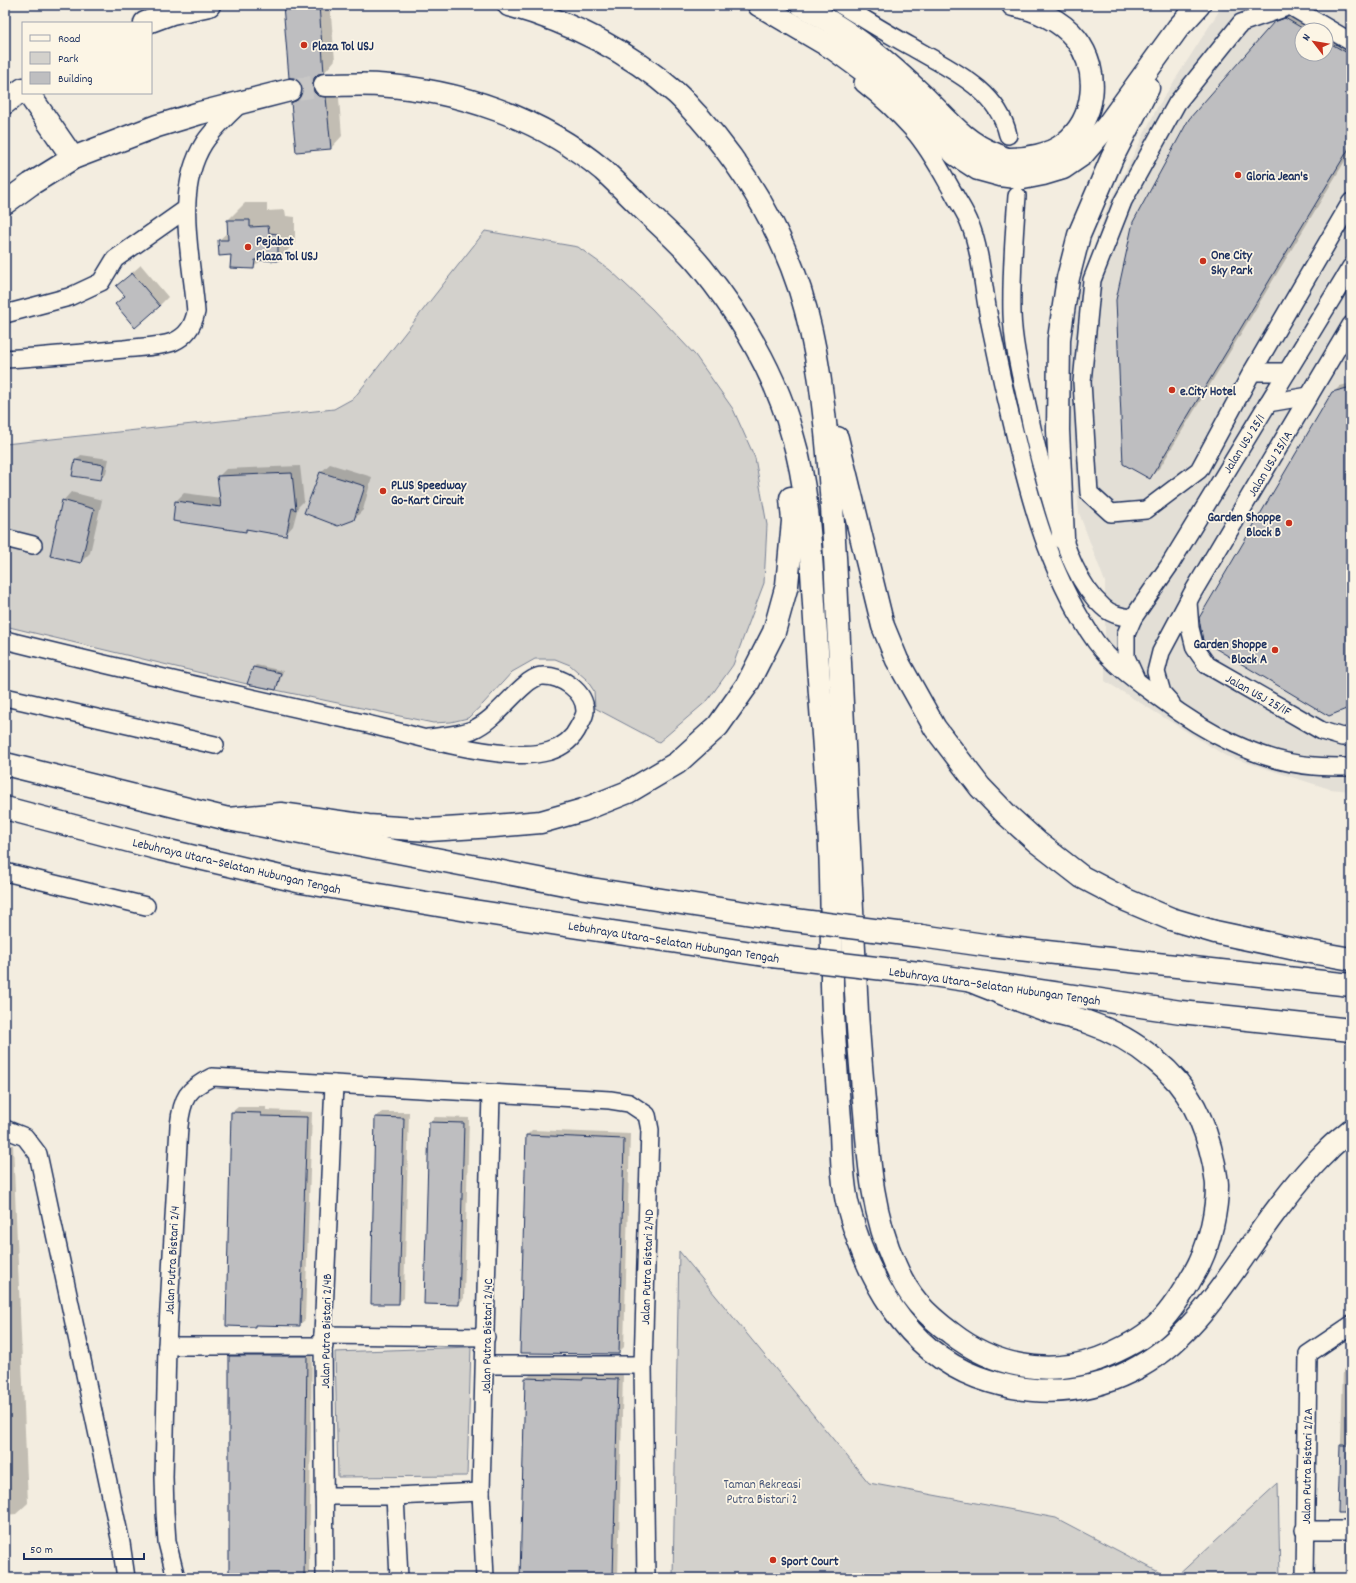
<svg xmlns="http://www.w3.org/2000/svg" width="1356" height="1583" font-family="Dekko,sans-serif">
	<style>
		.built { fill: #e3dfd6; fill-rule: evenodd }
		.green { fill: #d3d1cc; stroke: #778095 }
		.shadow { fill: #0003; fill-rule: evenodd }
		.building { fill: #bebec0; stroke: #1b2f5e }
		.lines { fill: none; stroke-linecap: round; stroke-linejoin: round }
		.highway-tunnel { stroke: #c8c7c6; stroke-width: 22; stroke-dasharray: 22 11; stroke-linecap: butt }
		.minor-casing { stroke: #1b2f5e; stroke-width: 20 }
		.highway-casing { stroke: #1b2f5e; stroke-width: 25 }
		.minor { stroke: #fcf5e5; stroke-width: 17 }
		.highway { stroke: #fcf5e5; stroke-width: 22 }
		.highway-bridge-casing { stroke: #1b2f5e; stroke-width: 25; stroke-linecap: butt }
		.highway-bridge { stroke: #fcf5e5; stroke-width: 22 }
		.poi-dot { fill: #c8321e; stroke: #fcf5e5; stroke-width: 1.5 }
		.labels { text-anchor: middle; stroke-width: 3.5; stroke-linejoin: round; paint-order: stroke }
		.poi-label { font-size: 13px; font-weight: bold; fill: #1b2f5e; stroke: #fcf5e5; text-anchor: start }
		.street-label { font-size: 13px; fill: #1b2f5e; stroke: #fcf5e5 }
		.park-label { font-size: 13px; fill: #49587a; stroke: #fcf5e5 }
	</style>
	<rect width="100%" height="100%" fill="#f3ede0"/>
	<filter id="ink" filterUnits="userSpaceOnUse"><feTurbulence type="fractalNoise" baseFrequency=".025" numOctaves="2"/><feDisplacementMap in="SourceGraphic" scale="8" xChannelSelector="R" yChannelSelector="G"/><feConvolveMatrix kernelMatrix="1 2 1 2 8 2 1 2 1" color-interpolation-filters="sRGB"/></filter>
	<g filter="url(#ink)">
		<path class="built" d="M1232,5H1351V791L1330,789L1226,756L1105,681V582L1079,513L1068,392L1078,294L1108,206L1157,108L1219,11ZM1302,30H1326V54H1302Z"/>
		<g class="green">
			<polygon points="485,231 578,247 610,270 652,309 695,355 733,409 755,458 767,525 764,583 733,665 708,700 659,742 595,708 594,691 586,679 570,665 555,659 535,659 512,672 483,704 468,718 451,722 433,723 247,684 5,626 5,444 334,409 354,398"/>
			<polygon points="679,1251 869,1483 1056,1518 1170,1578 673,1578"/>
			<polygon points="471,1347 467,1476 338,1477 335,1352"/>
			<polygon points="1278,1483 1280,1578 1175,1578"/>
		</g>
		<g class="shadow">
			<polygon points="284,5 330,5 335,60 324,73 326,80 338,86 342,136 331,148 293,103 303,92 303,87"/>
			<path d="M1287,11L1351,38V151L1161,466L1150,478L1275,23ZM1302,30H1326V54H1302Z"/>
			<polygon points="245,203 267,203 267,211 285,210 286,216 295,217 295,243 278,260 262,259 253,268 232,254 219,240 229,231 228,220"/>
			<polygon points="141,265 168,297 159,306 117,304 125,295 126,278"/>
			<polygon points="1351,383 1351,706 1333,393 1340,386"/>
			<polygon points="81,455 109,459 106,473 101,479 76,460"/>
			<polygon points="330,464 372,477 363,510 354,519 321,472"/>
			<polygon points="300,466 304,501 298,507 293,526 285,535 248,529 246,531 176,501 184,493 221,498 218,477 226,469"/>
			<polygon points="71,492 102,500 90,553 81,562 63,501"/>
			<polygon points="256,665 283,671 278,686 276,688 254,667"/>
			<polygon points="238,1107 266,1107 266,1110 312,1112 305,1320 299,1325 257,1324 255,1326 232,1112"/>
			<polygon points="382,1112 409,1112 404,1298 398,1303 376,1117"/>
			<polygon points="435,1117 469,1118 464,1298 459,1304 430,1123"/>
			<polygon points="532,1130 630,1134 624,1347 618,1353 527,1135"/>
			<polygon points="5,1145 13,1145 28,1503 16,1514 5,1515"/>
			<polygon points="235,1351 312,1351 309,1578 230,1578 230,1356"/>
			<polygon points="1349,1364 1351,1364 1351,1512 1339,1512 1343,1370"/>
			<polygon points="532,1373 588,1375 590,1373 623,1373 618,1578 521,1578 526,1379"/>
			<polygon points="1351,1535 1351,1578 1345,1578 1346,1540"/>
		</g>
		<g class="building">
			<polygon points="283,5 319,5 324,73 318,74 314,78 313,85 314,92 318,96 326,97 331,149 296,152 291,103 299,99 302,94 302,87 299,81 294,78 289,78"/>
			<polygon points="1285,18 1302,28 1302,54 1326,54 1326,41 1351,55 1351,145 1150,479 1123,464 1116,300 1133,222 1189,119 1274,22"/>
			<polygon points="227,220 250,220 250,227 268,226 269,233 278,234 278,261 255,260 254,269 230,268 231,255 219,256 218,240 228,240"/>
			<polygon points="132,273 160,306 135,328 115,304 125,296 116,286"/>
			<polygon points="1351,387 1351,707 1329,716 1203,641 1199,618 1332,392"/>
			<polygon points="75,460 104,465 101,480 72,476"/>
			<polygon points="320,472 365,486 354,520 338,526 304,513"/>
			<polygon points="292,473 296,510 292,508 286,536 246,529 246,532 173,521 175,501 221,507 217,476"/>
			<polygon points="62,500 94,509 81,563 50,556"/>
			<polygon points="253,667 281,673 276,690 247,684"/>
			<polygon points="231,1112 261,1113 261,1116 307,1117 300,1326 255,1325 255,1327 226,1326"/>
			<polygon points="375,1117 404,1118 399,1304 371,1304"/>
			<polygon points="429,1122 464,1123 459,1305 424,1304"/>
			<polygon points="526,1135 624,1139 619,1354 520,1353"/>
			<polygon points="229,1356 307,1356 304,1578 229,1578"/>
			<polygon points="525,1378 583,1380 583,1378 618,1379 613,1578 520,1578"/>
			<polygon points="1340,1445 1351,1445 1351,1513 1338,1513"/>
		</g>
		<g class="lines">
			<polyline class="highway-tunnel" points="290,90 325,85"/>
			<g class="minor-casing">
				<g id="minor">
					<path d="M841,5C864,19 888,34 912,47C949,69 998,89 1008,135"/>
					<polyline points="1351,42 1290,6 1241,23 1177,103 1123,201 1092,280 1082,382 1089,493 1111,513 1146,510 1199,470 1252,372 1351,202"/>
					<path d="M863,83C881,97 898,113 913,130C929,148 941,171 953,192C958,202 966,213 970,224C982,255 983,290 990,323C998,363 1007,403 1017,443C1033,512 1054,583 1096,642C1113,665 1138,682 1161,699C1204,732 1260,762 1314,766C1326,767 1339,767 1351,767"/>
					<path d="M1017,196C1014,235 1011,274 1012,314C1013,343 1020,372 1026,400C1034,440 1044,478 1056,517C1066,548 1078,585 1103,607C1111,615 1122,617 1133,618"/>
					<polyline points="5,314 69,297 101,282 115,259 186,209"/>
					<path d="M5,359C45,357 84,353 124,349C139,347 159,347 173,342C187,336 193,326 196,312C192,258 173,192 204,143C214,128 228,115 241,103"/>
					<polyline points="1252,372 1287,372"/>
					<polyline points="1268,403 1309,396"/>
					<polyline points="5,538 33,545"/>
					<polyline points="1188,602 1190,628 1195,648 1207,665 1322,731 1342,737 1351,736"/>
					<path d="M5,640C121,669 237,695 354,721C405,732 457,750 509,754C536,756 566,754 579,726C581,722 585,716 585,711C585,691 561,675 542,676C537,676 529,681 525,685C508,699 493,721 472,730C459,735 443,736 428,738"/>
					<polyline points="1135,677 1126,657 1126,634 1133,618 1169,566 1351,267"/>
					<polyline points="5,697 215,745"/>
					<polyline points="1171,703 1162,693 1156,672 1161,652 1193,592 1351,325"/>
					<polyline points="5,872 146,906"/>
					<polyline points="5,1129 25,1137 38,1154 121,1543 126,1578"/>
					<polyline points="323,1335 486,1337"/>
					<polyline points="167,1346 324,1346"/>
					<polyline points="485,1365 643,1365"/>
					<polyline points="324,1496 395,1496 481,1492"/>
					<polyline points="395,1496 399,1578"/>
					<polyline points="1304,1530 1351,1530"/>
					<path d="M176,1578L167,1542L165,1512L164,1477L167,1346L179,1126C182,1098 187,1089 212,1077L610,1100L629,1103L647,1115L650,1130L643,1365L646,1578"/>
					<polyline points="325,1578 323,1335 334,1084"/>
					<polyline points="485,1578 481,1492 491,1093"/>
					<polyline points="1305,1578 1308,1354 1351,1325"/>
				</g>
			</g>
			<g class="highway-casing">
				<g id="highway">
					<path d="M509,5C570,22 628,51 676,93C684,100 691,109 699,117C743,167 779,226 800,290C818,347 824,406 829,465C833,517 836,569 838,622C844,752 850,882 857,1012C859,1046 862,1079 865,1112C869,1165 873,1216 895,1265C908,1296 924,1313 951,1333C993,1366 1046,1377 1098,1359C1118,1351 1140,1341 1156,1326C1169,1314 1180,1297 1189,1282C1193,1275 1197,1269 1200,1262C1210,1241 1217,1210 1217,1186C1217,1180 1215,1171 1214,1164C1205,1122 1190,1088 1155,1060C1136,1044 1111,1030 1087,1022C1077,1018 1066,1016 1055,1013C1027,1004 999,992 971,981"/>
					<polyline points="759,5 834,49 860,68 896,96 955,154 978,169 1000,175 1023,178 1043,174 1063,168 1082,155 1107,126 1178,28 1199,5"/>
					<path d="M802,5C822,17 844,29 863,44C882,58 901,75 918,91C943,114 962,142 995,154C999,156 1004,159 1009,159C1025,159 1051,155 1064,144C1096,119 1101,71 1076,39C1061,20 1035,9 1013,5"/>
					<polyline points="145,23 172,13 209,5"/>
					<path d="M325,85C343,85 361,84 378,85C459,90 541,118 603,170C616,182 629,195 641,207C662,227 683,245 701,267C741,316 775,373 792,434C811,496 811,569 816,634C820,704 827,775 830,846C832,892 832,938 832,984C833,1033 837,1082 841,1132C842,1156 842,1182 848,1206C866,1276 905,1350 977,1377C1029,1396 1081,1396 1131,1371C1195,1340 1232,1270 1272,1216C1289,1193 1307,1170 1327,1151C1334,1143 1343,1137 1351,1130"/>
					<polyline points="28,93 73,158"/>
					<polyline points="5,103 23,89"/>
					<polyline points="5,203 31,184 73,158 157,126 200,113 290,90"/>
					<polyline points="837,438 883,626 897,660 935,728 980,787 1007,815 1037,842 1082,877 1126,900 1171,919 1215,932 1300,950 1351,959"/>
					<polyline points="1063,538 1058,430 1059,339 1068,278 1079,235 1112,158 1148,88"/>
					<polyline points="5,764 228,819 585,888 771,917"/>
					<polyline points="5,808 160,849 302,882 473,911 772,956"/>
					<polyline points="228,819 281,814 368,826 429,830 494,826 541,822 583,810 628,792 677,763 718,726 747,685 774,632 787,585 793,521 791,498"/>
					<polyline points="921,936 991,946 1351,985"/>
					<polyline points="919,973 1181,1012 1351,1030"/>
				</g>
			</g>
			<use href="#minor" class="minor"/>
			<use href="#highway" class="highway"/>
			<g class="highway-bridge-casing">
				<g id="highway-bridge">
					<polyline points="771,917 921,936"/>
					<polyline points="772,956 919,973"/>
				</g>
			</g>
			<use href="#highway-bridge" class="highway-bridge"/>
		</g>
	</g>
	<g class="poi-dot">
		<circle cx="304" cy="45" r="4"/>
		<circle cx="1238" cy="175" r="4"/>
		<circle cx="248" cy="247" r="4"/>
		<circle cx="1203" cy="261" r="4"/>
		<circle cx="1172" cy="390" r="4"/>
		<circle cx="383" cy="491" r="4"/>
		<circle cx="1289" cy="523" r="4"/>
		<circle cx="1275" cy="650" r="4"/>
		<circle cx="773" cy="1560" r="4"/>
	</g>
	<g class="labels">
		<g class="poi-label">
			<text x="312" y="50">Plaza Tol USJ</text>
			<text x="1246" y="180">Gloria Jean's</text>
			<text x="256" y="245">Pejabat<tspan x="256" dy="15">Plaza Tol USJ</tspan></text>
			<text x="1211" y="259">One City<tspan x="1211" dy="15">Sky Park</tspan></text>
			<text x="1180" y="395">e.City Hotel</text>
			<text x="391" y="489">PLUS Speedway<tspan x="391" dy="15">Go-Kart Circuit</tspan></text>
			<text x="1281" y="521" text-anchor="end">Garden Shoppe<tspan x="1281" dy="15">Block B</tspan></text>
			<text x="1267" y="648" text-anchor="end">Garden Shoppe<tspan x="1267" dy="15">Block A</tspan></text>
			<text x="781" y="1565">Sport Court</text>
		</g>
		<g class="street-label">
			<text transform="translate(1243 443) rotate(-58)" y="5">Jalan USJ 25/1</text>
			<text transform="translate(1269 463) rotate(-59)" y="5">Jalan USJ 25/1A</text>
			<text transform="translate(1259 694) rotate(29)" y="5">Jalan USJ 25/1F</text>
			<text transform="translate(237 865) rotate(13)" y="5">Lebuhraya Utara–Selatan Hubungan Tengah</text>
			<text transform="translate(674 941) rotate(9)" y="5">Lebuhraya Utara–Selatan Hubungan Tengah</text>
			<text transform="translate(995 985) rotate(8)" y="5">Lebuhraya Utara–Selatan Hubungan Tengah</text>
			<text transform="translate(171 1260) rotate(-87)" y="5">Jalan Putra Bistari 2/4</text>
			<text transform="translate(646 1267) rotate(-88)" y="5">Jalan Putra Bistari 2/4D</text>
			<text transform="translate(325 1331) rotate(-89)" y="5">Jalan Putra Bistari 2/4B</text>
			<text transform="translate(486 1336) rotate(-89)" y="5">Jalan Putra Bistari 2/4C</text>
			<text transform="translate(1306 1466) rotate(-89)" y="5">Jalan Putra Bistari 2/2A</text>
		</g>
		<g class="park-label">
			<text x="762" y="1488">Taman Rekreasi<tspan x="762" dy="15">Putra Bistari 2</tspan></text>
		</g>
	</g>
	<rect width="1356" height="1583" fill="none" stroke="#fcf5e5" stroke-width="20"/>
	<rect x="10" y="10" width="1336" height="1563" fill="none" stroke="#1b2f5e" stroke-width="1.5" filter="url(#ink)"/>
	<rect x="22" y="22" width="130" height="72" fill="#fcf5e5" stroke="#a2a6af"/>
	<rect x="30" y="35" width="20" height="6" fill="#fcf5e5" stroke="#a2a6af"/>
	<text x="58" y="42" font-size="12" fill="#1b2f5e">Road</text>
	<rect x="30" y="52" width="20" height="12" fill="#d3d1cc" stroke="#a2a6af"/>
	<text x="58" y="62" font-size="12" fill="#1b2f5e">Park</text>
	<rect x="30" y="72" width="20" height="12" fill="#bebec0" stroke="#a2a6af"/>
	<text x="58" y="82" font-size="12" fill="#1b2f5e">Building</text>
	<g transform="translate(1314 42) rotate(301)"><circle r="19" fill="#fcf5e5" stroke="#a2a6af"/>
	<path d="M0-3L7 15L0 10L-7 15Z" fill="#c8321e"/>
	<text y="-6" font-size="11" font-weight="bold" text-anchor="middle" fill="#1b2f5e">N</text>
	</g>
	<path d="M24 1553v6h120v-6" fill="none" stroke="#1b2f5e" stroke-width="2"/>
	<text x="30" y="1553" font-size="12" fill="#1b2f5e" stroke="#fcf5e5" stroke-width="3" paint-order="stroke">50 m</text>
</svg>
